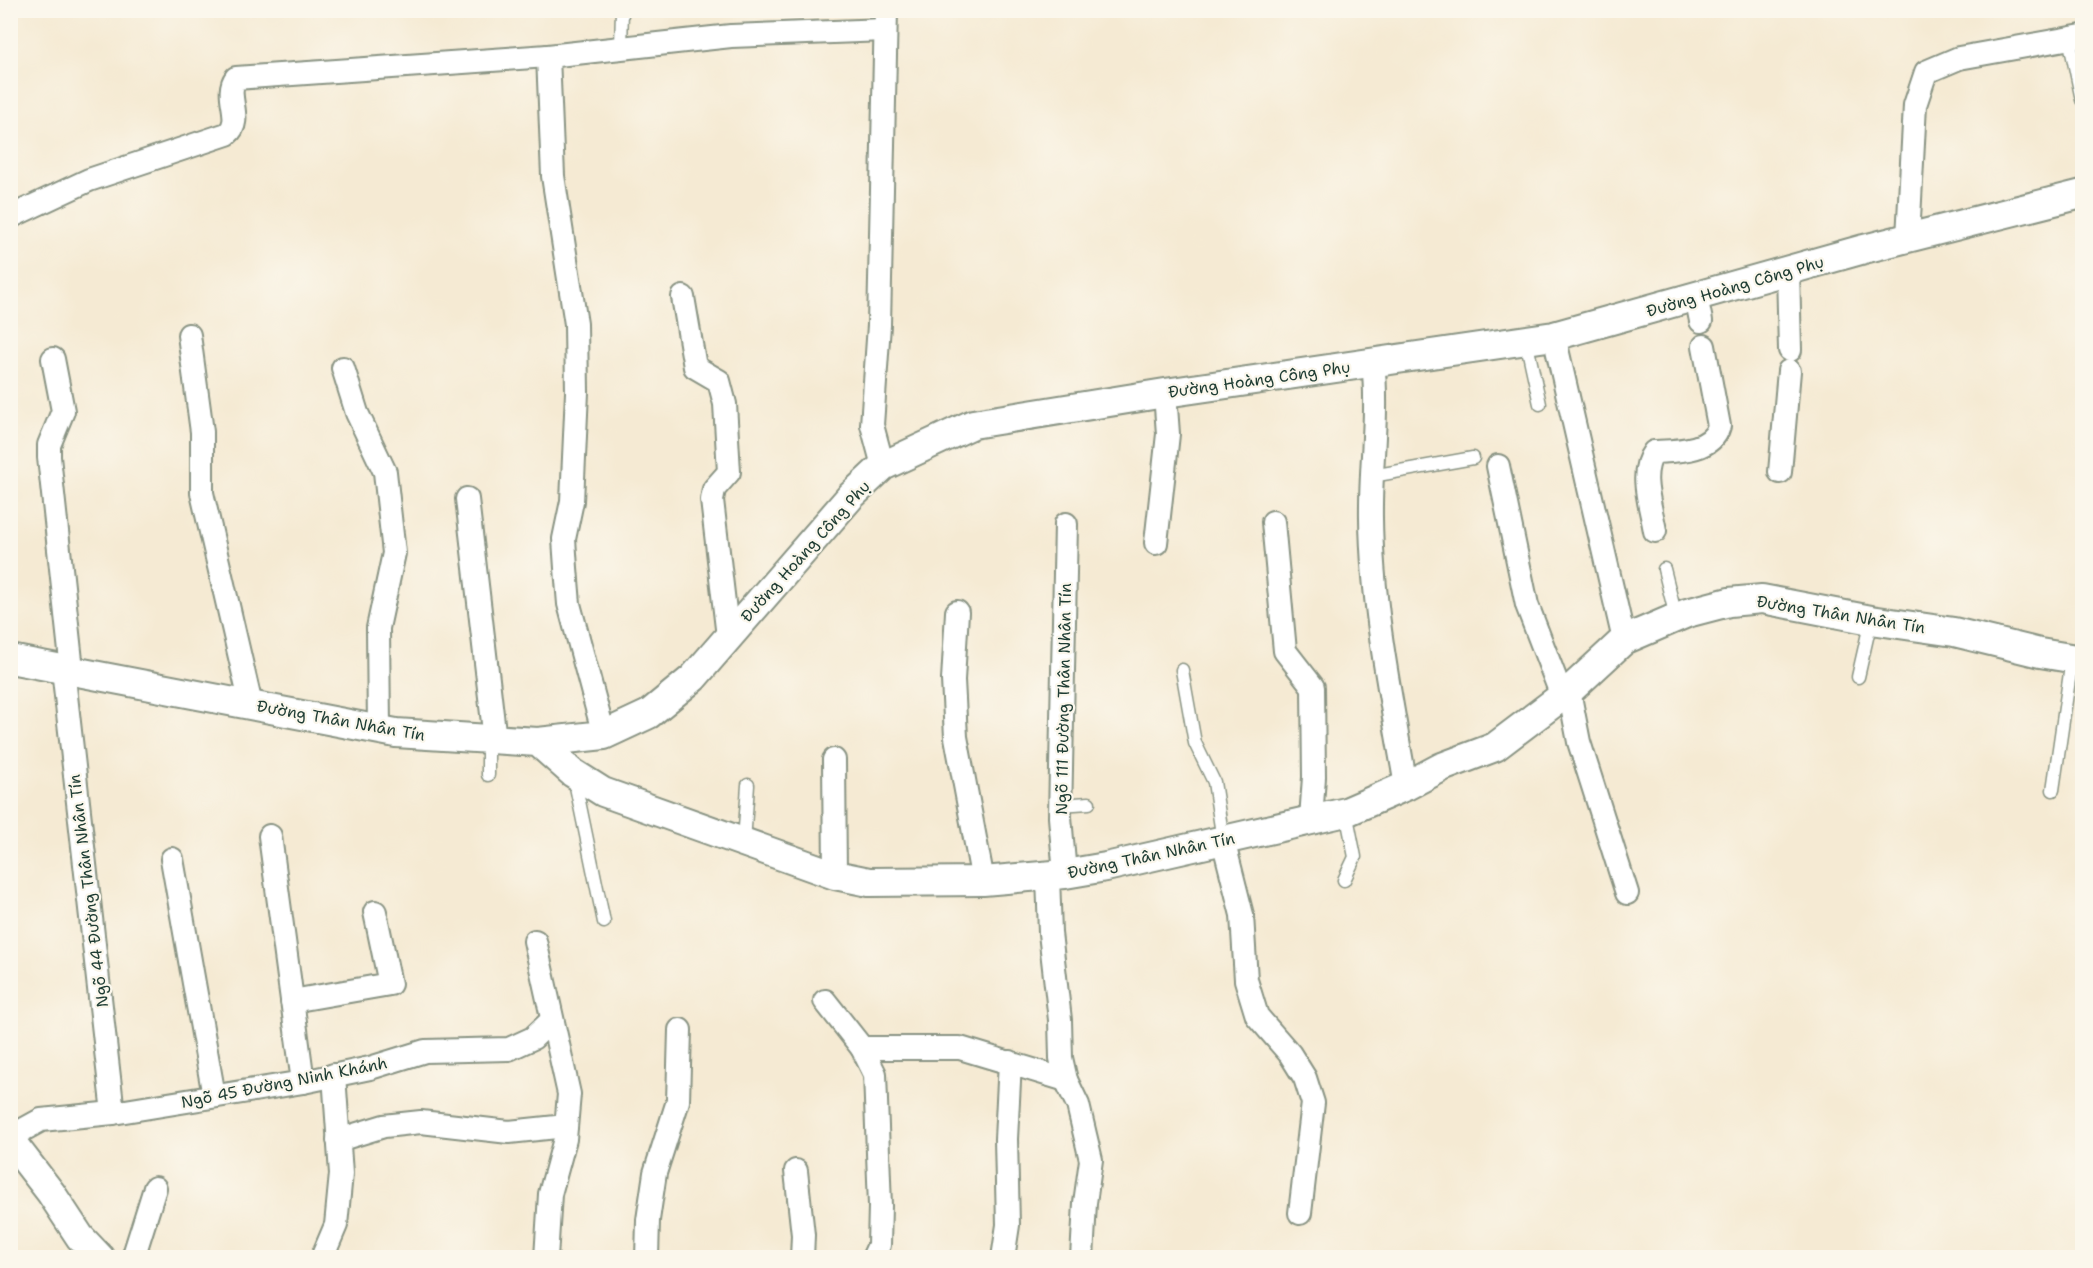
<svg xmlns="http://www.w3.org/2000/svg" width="2093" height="1268" font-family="'Shantell Sans',sans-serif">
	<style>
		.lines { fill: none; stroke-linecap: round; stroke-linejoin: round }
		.service-casing { stroke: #8a9484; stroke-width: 15 }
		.minor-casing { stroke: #8a9484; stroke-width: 26 }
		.tertiary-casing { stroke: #8a9484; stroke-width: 32 }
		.service { stroke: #fff; stroke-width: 12 }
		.minor { stroke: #fff; stroke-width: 22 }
		.tertiary { stroke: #fff; stroke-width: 28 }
		.labels { text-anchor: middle; stroke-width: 4.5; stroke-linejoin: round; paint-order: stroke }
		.street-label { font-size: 16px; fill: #1f3d34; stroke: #fbf7ec }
	</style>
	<rect width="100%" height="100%" fill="#fbf7ec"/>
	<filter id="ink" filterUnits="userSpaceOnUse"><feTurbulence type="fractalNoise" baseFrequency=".0167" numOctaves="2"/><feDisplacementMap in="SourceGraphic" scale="12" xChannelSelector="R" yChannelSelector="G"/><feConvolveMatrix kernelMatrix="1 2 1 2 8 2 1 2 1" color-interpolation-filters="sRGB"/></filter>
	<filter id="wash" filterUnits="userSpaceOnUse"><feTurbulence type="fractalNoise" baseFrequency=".008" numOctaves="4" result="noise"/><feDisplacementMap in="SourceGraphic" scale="24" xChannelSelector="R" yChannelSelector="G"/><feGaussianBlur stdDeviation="1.35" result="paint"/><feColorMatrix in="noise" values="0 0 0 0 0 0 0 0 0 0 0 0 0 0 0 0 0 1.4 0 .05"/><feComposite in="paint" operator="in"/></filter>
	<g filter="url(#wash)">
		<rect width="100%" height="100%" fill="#f5ead3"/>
	</g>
	<g filter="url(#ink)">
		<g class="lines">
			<g class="service-casing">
				<g id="service">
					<polyline points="2069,38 2082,100"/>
					<polyline points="621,48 622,10"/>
					<polyline points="1526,340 1540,404"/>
					<polyline points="1372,476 1473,458"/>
					<polyline points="1664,569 1676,617"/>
					<polyline points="1182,670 1195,743 1214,782 1223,840"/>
					<polyline points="1858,677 1871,620"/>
					<polyline points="488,740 488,775"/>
					<polyline points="574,777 604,922"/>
					<polyline points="2053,790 2072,659"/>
					<polyline points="1060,805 1089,803"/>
					<polyline points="744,842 748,785"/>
					<polyline points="1344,880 1355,857 1346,812"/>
				</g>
			</g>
			<g class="minor-casing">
				<g id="minor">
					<polyline points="548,56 553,176 576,324 577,392 572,501 564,539 566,568 569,604 604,735"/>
					<path d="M10,217L89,180L227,134C245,120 223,95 236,78L548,56L731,36L885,30"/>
					<polyline points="1908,238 1915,105 1926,72 1959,58 2082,36"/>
					<polyline points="1788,271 1790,350"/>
					<polyline points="1696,296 1701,321"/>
					<polyline points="683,297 695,367 719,381 725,404 729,472 714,489 712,500 728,637"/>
					<polyline points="189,335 202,432 202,493 251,705"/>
					<polyline points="1554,336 1624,640"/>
					<polyline points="53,359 63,411 49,445 49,457 72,670"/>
					<path d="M1373,362C1379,415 1370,465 1371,518C1372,608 1391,698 1406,786"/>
					<polyline points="343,368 357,413 385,472 394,553 378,628 379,729"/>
					<polyline points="883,466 872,425 879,325 886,10"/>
					<polyline points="1498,466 1527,605 1562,696"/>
					<polyline points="1780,472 1789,371"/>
					<polyline points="467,499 495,740"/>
					<polyline points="1273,522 1285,651 1313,687 1314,777 1311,819"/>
					<path d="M1655,531C1651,506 1638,473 1654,452C1676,451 1712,452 1719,426L1704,346"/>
					<polyline points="1156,543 1168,434 1165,393"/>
					<polyline points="957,612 953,680 956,737 983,881"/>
					<polyline points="63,669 113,1113"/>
					<polyline points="1569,691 1579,742 1627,893"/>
					<polyline points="834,760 835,875"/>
					<polyline points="270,836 303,1082"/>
					<polyline points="1223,840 1242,915 1246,980 1257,1016 1290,1054 1305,1078 1313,1103 1300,1213"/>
					<polyline points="172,859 214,1096"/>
					<polyline points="1065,874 1060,817 1066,524"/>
					<polyline points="1048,876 1050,933 1060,1020 1061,1058 1066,1080 1078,1105 1091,1160 1085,1203 1082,1258"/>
					<polyline points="535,941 569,1094 565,1139 550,1194 546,1258"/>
					<polyline points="292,1001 390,984 375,912"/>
					<polyline points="825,1001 862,1048 875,1074 880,1206 879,1245 873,1258"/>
					<polyline points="862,1048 960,1048 1066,1080"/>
					<polyline points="10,1137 41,1120 113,1113 303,1082 370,1068 425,1051 509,1049 533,1038 552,1020"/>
					<polyline points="338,1140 384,1126 421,1122 509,1132 566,1126"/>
					<polyline points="796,1171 803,1235 802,1258"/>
					<polyline points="133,1258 155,1188"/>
					<polyline points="322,1258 336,1225 341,1174 334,1075"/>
					<polyline points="647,1258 648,1220 655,1173 678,1101 680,1030"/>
					<polyline points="1003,1258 1008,1225 1006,1139 1010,1062"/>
				</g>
			</g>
			<g class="tertiary-casing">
				<g id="tertiary">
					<polyline points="10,659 396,733 538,742 573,773 603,792 835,875 869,882 983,881 1065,874 1106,867 1346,812 1406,786 1442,767 1495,747 1569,691 1624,640 1687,613 1729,602 1762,599 1871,620 1954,632 2040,653 2082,660"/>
					<polyline points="538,742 604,735 649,714 693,678 851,496 883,466 973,424 1165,393 1554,336 1864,249 2082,194"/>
					<polyline points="10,1140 51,1193 80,1237 100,1258"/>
				</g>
			</g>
			<use href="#service" class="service"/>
			<use href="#minor" class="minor"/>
			<use href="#tertiary" class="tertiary"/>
		</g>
	</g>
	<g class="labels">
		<g class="street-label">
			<text transform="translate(1735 286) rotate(-16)" y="6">Đường Hoàng Công Phụ</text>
			<text transform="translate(1259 379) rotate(-8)" y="6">Đường Hoàng Công Phụ</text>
			<text transform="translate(805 551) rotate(-48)" y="6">Đường Hoàng Công Phụ</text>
			<text transform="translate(1841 614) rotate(9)" y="6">Đường Thân Nhân Tín</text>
			<text transform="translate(1063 699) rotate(-89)" y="6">Ngõ 111 Đường Thân Nhân Tín</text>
			<text transform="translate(341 720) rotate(10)" y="6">Đường Thân Nhân Tín</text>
			<text transform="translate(1151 855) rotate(-12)" y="6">Đường Thân Nhân Tín</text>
			<text transform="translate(88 891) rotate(-97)" y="6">Ngõ 44 Đường Thân Nhân Tín</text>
			<text transform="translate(284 1082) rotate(-11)" y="6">Ngõ 45 Đường Ninh Khánh</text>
		</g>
	</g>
	<rect width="2093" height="1268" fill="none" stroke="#fbf7ec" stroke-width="36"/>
</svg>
